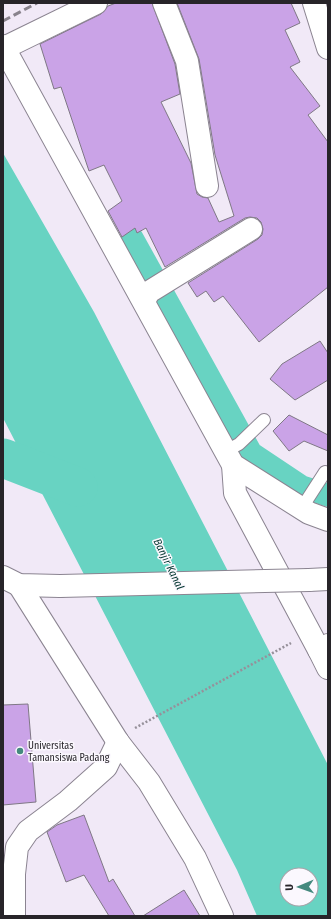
<svg xmlns="http://www.w3.org/2000/svg" width="331" height="919" font-family="'Fira Sans Condensed',sans-serif">
	<style>
		.water { fill: #68d3c2; fill-rule: evenodd }
		.lines { fill: none; stroke-linecap: round; stroke-linejoin: round }
		.canal { stroke: #68d3c2; stroke-width: 23 }
		.river { stroke: #68d3c2; stroke-width: 39 }
		.building { fill: #caa3e7; stroke: #7f7885 }
		.service-casing { stroke: #8b8491; stroke-width: 14 }
		.minor-casing { stroke: #8b8491; stroke-width: 24 }
		.tertiary-casing { stroke: #8b8491; stroke-width: 24 }
		.secondary-casing { stroke: #8b8491; stroke-width: 24 }
		.path { stroke: #96909a; stroke-width: 2.5; stroke-dasharray: 2 2; stroke-linecap: butt }
		.service { stroke: #fff; stroke-width: 12 }
		.minor { stroke: #fff; stroke-width: 22 }
		.tertiary { stroke: #fff; stroke-width: 22 }
		.secondary { stroke: #fff; stroke-width: 22 }
		.rail { stroke: #88828c; stroke-width: 3; stroke-dasharray: 8 4; stroke-linecap: butt }
		.secondary-bridge-casing { stroke: #8b8491; stroke-width: 24; stroke-linecap: butt }
		.secondary-bridge { stroke: #fff; stroke-width: 22 }
		.poi-dot { fill: #44897e; stroke: #fbf8fe; stroke-width: 1.5 }
		.labels { text-anchor: middle; stroke-width: 3; stroke-linejoin: round; paint-order: stroke }
		.poi-label { font-size: 10px; fill: #272429; stroke: #fbf8fe; text-anchor: start }
		.water-label { font-size: 11px; font-style: italic; fill: #00342e; stroke: #fbf8fe }
	</style>
	<rect width="100%" height="100%" fill="#f1e9f7"/>
	<path class="water" d="M3,153L94,312L328,765V916H257L237,870L3,418ZM287,875H311V899H287Z"/>
	<g class="lines">
		<polyline class="canal" points="132,238 251,453 302,487 328,495"/>
		<polyline class="river" points="3,458 78,487"/>
	</g>
	<g class="building">
		<polygon points="116,3 152,3 175,64 180,94 161,102 191,163 197,194 202,197 208,198 219,222 234,216 215,155 199,59 177,3 291,3 300,23 285,30 300,62 290,67 320,106 308,115 328,142 328,287 259,342 223,296 214,302 206,291 197,297 188,283 258,239 262,235 263,229 261,222 257,218 250,217 245,218 165,267 146,228 137,233 135,228 122,237 108,211 122,201 104,165 89,171 61,87 54,89 40,44 101,14 108,6"/>
		<polygon points="320,341 328,353 328,380 295,400 270,379 282,364"/>
		<polygon points="289,415 328,435 328,451 304,441 289,451 273,431"/>
		<polygon points="28,704 36,802 3,805 3,705"/>
		<polygon points="84,815 109,882 113,879 135,916 109,916 84,875 66,882 47,832 57,825"/>
		<polygon points="184,890 200,916 143,916"/>
	</g>
	<g class="lines">
		<g class="service-casing">
			<g id="service">
				<polyline points="226,451 239,444 264,420"/>
				<polyline points="309,513 305,503 325,472"/>
			</g>
		</g>
		<g class="minor-casing">
			<g id="minor">
				<polyline points="164,3 187,61 207,186"/>
				<polyline points="314,3 328,48"/>
				<polyline points="4,48 96,3"/>
				<polyline points="144,301 149,292 251,229"/>
				<polyline points="233,465 235,493 319,650"/>
				<polyline points="19,585 118,742 149,782 195,858 222,916"/>
				<polyline points="328,645 319,650 328,668"/>
				<polyline points="14,916 14,874 17,847 28,831 68,801 106,767 118,742"/>
			</g>
		</g>
		<g class="tertiary-casing">
			<polyline id="tertiary" points="3,46 233,465 309,513 328,520"/>
		</g>
		<g class="secondary-casing">
			<g id="secondary">
				<polyline points="3,577 19,585 60,586"/>
				<polyline points="309,580 328,579"/>
			</g>
		</g>
		<polyline class="path" points="135,728 291,643"/>
		<use href="#service" class="service"/>
		<use href="#minor" class="minor"/>
		<use href="#tertiary" class="tertiary"/>
		<use href="#secondary" class="secondary"/>
		<polyline class="rail" points="3,21 37,3"/>
		<g class="secondary-bridge-casing">
			<polyline id="secondary-bridge" points="60,586 309,580"/>
		</g>
		<use href="#secondary-bridge" class="secondary-bridge"/>
	</g>
	<circle class="poi-dot" cx="20" cy="751" r="4"/>
	<g class="labels">
		<g class="poi-label">
			<text x="28" y="749">Universitas<tspan x="28" dy="12">Tamansiswa Padang</tspan></text>
		</g>
		<g class="water-label">
			<text transform="translate(169 564) rotate(64)" y="4">Banjir Kanal</text>
		</g>
	</g>
	<rect width="331" height="919" fill="none" stroke="#272429" stroke-width="8"/>
	<g transform="translate(299 887) rotate(268)"><circle r="19" fill="#fbf8fe" stroke="#a6a3a9"/>
	<path d="M0-3L7 15L0 10L-7 15Z" fill="#44897e"/>
	<text y="-6" font-size="11" font-weight="bold" text-anchor="middle" fill="#272429">U</text>
	</g>
</svg>
